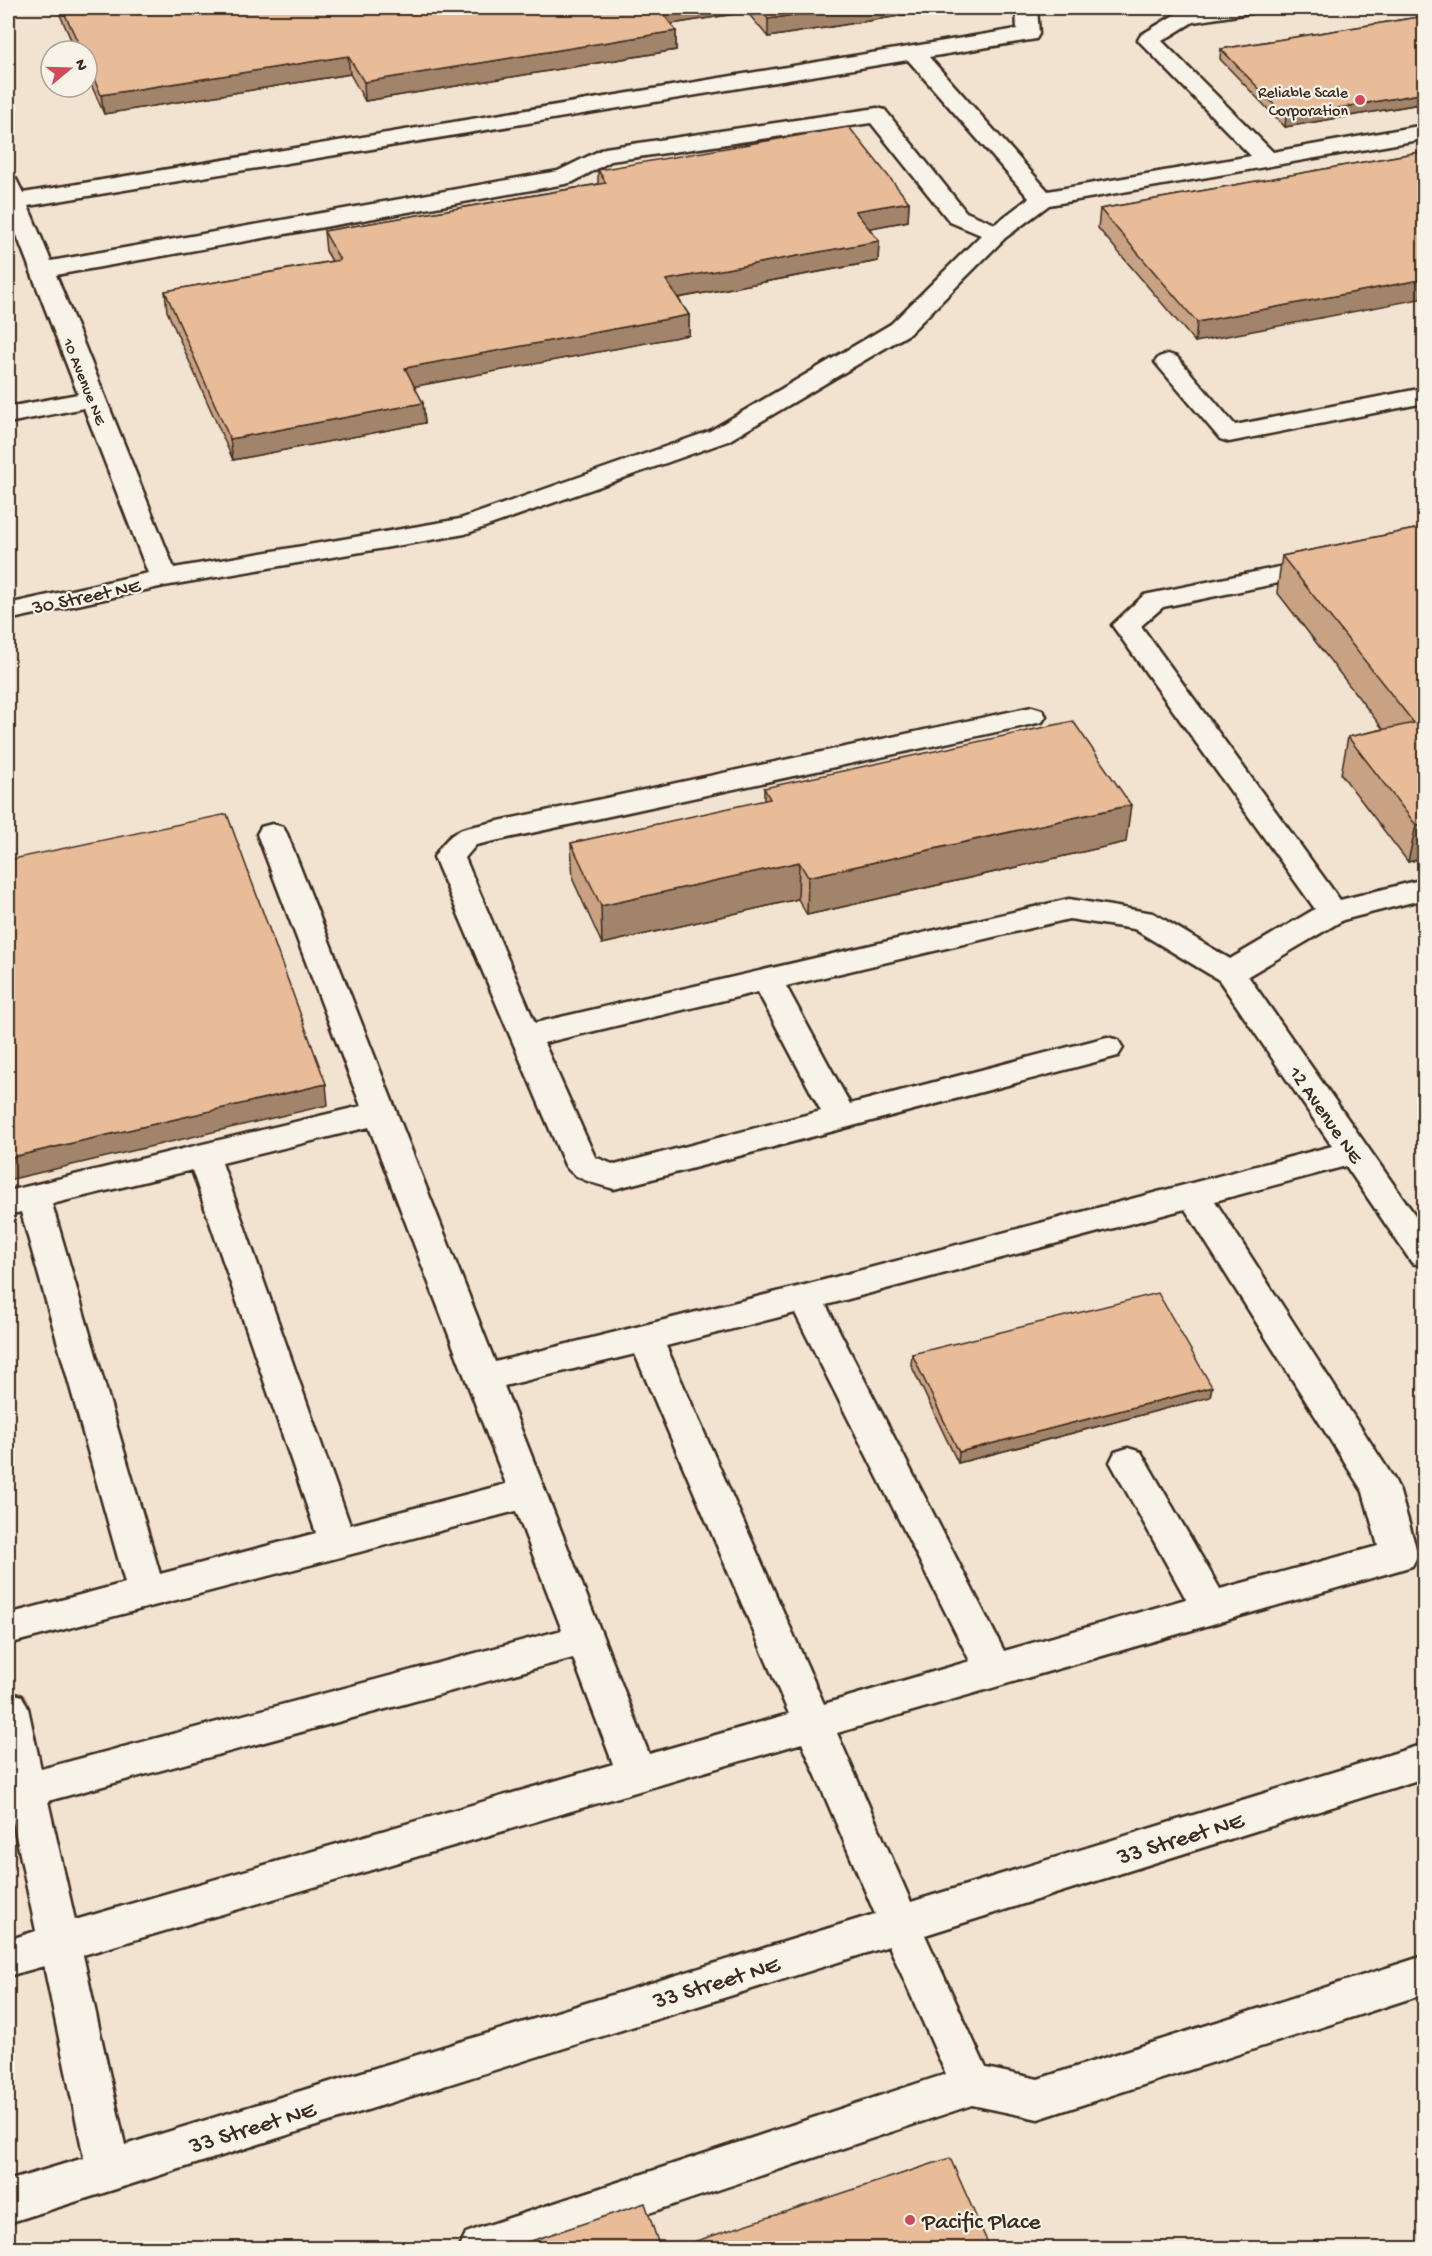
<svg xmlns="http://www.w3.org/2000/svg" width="1432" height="2256" font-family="'Gochi Hand',sans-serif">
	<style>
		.built { fill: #f2e2d0; fill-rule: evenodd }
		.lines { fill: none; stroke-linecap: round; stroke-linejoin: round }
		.minor-casing { stroke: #3b2a1e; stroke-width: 5 }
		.minor { fill: #f7f3e8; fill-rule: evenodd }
		.wall { fill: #c8a283; stroke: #3b2a1e; stroke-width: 1.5 }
		.shaded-wall { fill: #a2846a; stroke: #3b2a1e; stroke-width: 1.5 }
		.building { fill: #e8bc98; stroke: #3b2a1e; stroke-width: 1.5 }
		.poi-dot { fill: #d1495b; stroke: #f7f3e8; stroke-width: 2 }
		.labels { text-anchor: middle; stroke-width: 4.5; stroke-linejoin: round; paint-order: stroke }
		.far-poi-label { font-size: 16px; fill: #3b2a1e; stroke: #f7f3e8; text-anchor: end }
		.far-street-label { font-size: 16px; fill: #3b2a1e; stroke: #f7f3e8 }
		.street-label { font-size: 20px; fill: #3b2a1e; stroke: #f7f3e8 }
		.near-street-label { font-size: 24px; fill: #3b2a1e; stroke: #f7f3e8 }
		.near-poi-label { font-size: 24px; fill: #3b2a1e; stroke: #f7f3e8; text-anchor: start }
	</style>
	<rect width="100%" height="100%" fill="#f7f3e8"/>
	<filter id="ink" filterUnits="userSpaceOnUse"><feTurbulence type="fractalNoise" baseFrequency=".0167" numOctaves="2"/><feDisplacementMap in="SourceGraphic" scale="12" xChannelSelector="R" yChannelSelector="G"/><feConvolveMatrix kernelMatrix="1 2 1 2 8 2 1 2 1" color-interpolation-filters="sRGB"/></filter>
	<g filter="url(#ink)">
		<path class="built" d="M8,8H1424V2248H8ZM51,51H87V87H51Z"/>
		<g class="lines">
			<g class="minor-casing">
				<g id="minor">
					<path d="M1016,8H1037L1039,34L1036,39L929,57L1048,191L1251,156L1138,40L1141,35L1179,12L1187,11L1206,8H1255L1252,13L1244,14L1193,22L1162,41L1273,152L1424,125V139L1049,205L1005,238L909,334L728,441L465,534L164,586L8,620V604L148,573L84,408L8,423V407L78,394L8,212V177L16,179L23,193L1017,29ZM908,60L1029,198L995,224L966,212L885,110L877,108L605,148L558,171L51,261L28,206ZM871,123L950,222L981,235L891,324L710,431L460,519L174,568L56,275L565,184L573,182L611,161Z"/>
					<polygon points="1168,354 1177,357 1235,425 1424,388 1424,403 1229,442 1220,439 1159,367 1155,362 1159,357"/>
					<path d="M1322,558L1332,560L1336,566L1332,572L1163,607L1141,626L1340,900L1424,879V899L1343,920L1248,976L1424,1228V1266L1412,1263L1346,1166L1215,1201L1394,1479L1399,1489L1418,1555L1412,1566L1399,1570L837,1733L911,1902L1424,1744V1778L925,1935L986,2068L1038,2079L1424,1956V1994L1038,2119L972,2105L544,2248H460L466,2233L482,2227L946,2074L889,1946L8,2223V2181L84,2158L44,1966L8,1976V1940L36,1931L8,1797V1692L22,1696L28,1708L41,1769L562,1630L516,1511L8,1644V1614L125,1583L21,1212L8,1215V1191L361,1106L257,834L261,827L272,824L283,827L287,834L495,1362L805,1285L1332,1146L1219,980L1134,929L1069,919L786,986L850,1104L1107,1037L1118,1040L1123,1048L1118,1056L614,1189C598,1184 574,1180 565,1165L434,857C442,844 451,832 466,828L1032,707L1042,710L1046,716L1042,722L476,845L465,858L535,1023L1069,899L1153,913L1230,959L1315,909L1112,625L1144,595ZM758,992L821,1111L615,1165L595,1157L544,1043ZM369,1127L506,1484L350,1525L222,1163ZM192,1170L316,1533L160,1574L52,1204ZM1185,1209L1363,1492L1378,1546L1220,1589L1141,1452L1128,1448L1115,1452L1110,1462L1186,1599L1004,1651L826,1305ZM795,1313L970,1661L824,1704L666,1346ZM635,1354L789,1714L649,1754L504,1386ZM573,1658L613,1764L75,1920L48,1801ZM802,1743L875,1914L125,2145L83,1955Z"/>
				</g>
			</g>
			<use href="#minor" class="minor"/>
		</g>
		<g class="wall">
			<polygon points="57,8 949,8 768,37 747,12 671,24 676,31 676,50 365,101 350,74 104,114 87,75 87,51 76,51"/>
			<polygon points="1425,16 1425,103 1285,127 1220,59 1221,49"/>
			<polygon points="1425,151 1195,342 1098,228 1100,209"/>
			<polygon points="598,170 909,202 908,221 869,228 879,241 878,261 678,298 689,315 689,335 414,386 423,403 425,423 233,460 167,311 165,291 332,261 326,251 324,231 598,184"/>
			<polygon points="1425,527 1425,858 1408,862 1341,774 1348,737 1383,729 1277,592 1282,556"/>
			<polygon points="764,788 1126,842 807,915 798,899 602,944 573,880 571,843 764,801"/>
			<polygon points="912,1354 1210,1397 958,1463 911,1365"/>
		</g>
		<g class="shaded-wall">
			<polygon points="658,8 747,8 747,12 659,26"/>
			<polygon points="836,8 949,8 768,37 768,19"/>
			<polygon points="676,31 676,50 365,101 364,82"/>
			<polygon points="348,56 350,74 104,114 101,95"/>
			<polygon points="1425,93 1425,103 1285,127 1286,117"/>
			<polygon points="909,202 908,221 855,231 855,211"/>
			<polygon points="879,241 878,261 666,300 666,280"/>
			<polygon points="1425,279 1425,298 1195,342 1197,322"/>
			<polygon points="689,315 689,335 406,388 405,368"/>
			<polygon points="423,403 425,423 233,460 230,439"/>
			<polygon points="1131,805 1126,842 807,915 808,877"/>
			<polygon points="1425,823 1425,858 1408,862 1416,825"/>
			<polygon points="799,862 798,899 602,944 601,906"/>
			<polygon points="326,1084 328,1105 8,1180 8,1158"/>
			<polygon points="1212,1387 1210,1397 958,1463 959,1452"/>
		</g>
		<g class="building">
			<polygon points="62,8 659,8 676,31 364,82 348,56 101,95 87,63 87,51 82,51"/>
			<polygon points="759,8 836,8 768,19"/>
			<polygon points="1425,16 1425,93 1286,117 1221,49"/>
			<polygon points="849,127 909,202 855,211 879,241 666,280 689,315 405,368 423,403 230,439 165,291 340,260 324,231 606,183 598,170"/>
			<polygon points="1425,151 1425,279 1197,322 1100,209"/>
			<polygon points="1425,527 1425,823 1416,825 1348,737 1414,723 1282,556"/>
			<polygon points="1073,721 1131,805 808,877 799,862 601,906 571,843 770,799 764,788"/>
			<polygon points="227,814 326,1084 8,1158 8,860"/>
			<polygon points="1158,1293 1212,1387 959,1452 912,1354"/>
			<polygon points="950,2158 990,2248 675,2248"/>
			<polygon points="645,2203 660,2248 510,2248"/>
		</g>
	</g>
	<g class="poi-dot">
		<circle cx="1360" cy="100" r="6"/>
		<circle cx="910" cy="2220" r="6"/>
	</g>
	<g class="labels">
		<g class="far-poi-label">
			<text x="1348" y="97">Reliable Scale<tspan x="1348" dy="18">Corporation</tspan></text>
		</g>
		<g class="far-street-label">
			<text transform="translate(86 381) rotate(68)" y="6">10 Avenue NE</text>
		</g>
		<g class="street-label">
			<text transform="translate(86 595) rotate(-12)" y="7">30 Street NE</text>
			<text transform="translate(1327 1114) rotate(55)" y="7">12 Avenue NE</text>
		</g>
		<g class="near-street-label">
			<text transform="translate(1180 1837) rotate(-17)" y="8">33 Street NE</text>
			<text transform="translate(716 1981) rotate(-17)" y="8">33 Street NE</text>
			<text transform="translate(252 2126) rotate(-17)" y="8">33 Street NE</text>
		</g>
		<g class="near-poi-label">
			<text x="922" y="2228">Pacific Place</text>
		</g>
	</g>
	<rect width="1432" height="2256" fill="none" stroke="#f7f3e8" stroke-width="30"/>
	<rect x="15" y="15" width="1402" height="2226" fill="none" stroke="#3b2a1e" stroke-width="2" filter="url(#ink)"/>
	<g transform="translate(69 69) rotate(71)"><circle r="28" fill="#f7f3e8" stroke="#aca397" stroke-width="1.5"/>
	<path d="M0-4.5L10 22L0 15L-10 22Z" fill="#d1495b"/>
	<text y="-9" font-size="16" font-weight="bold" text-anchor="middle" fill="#3b2a1e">N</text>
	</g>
</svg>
